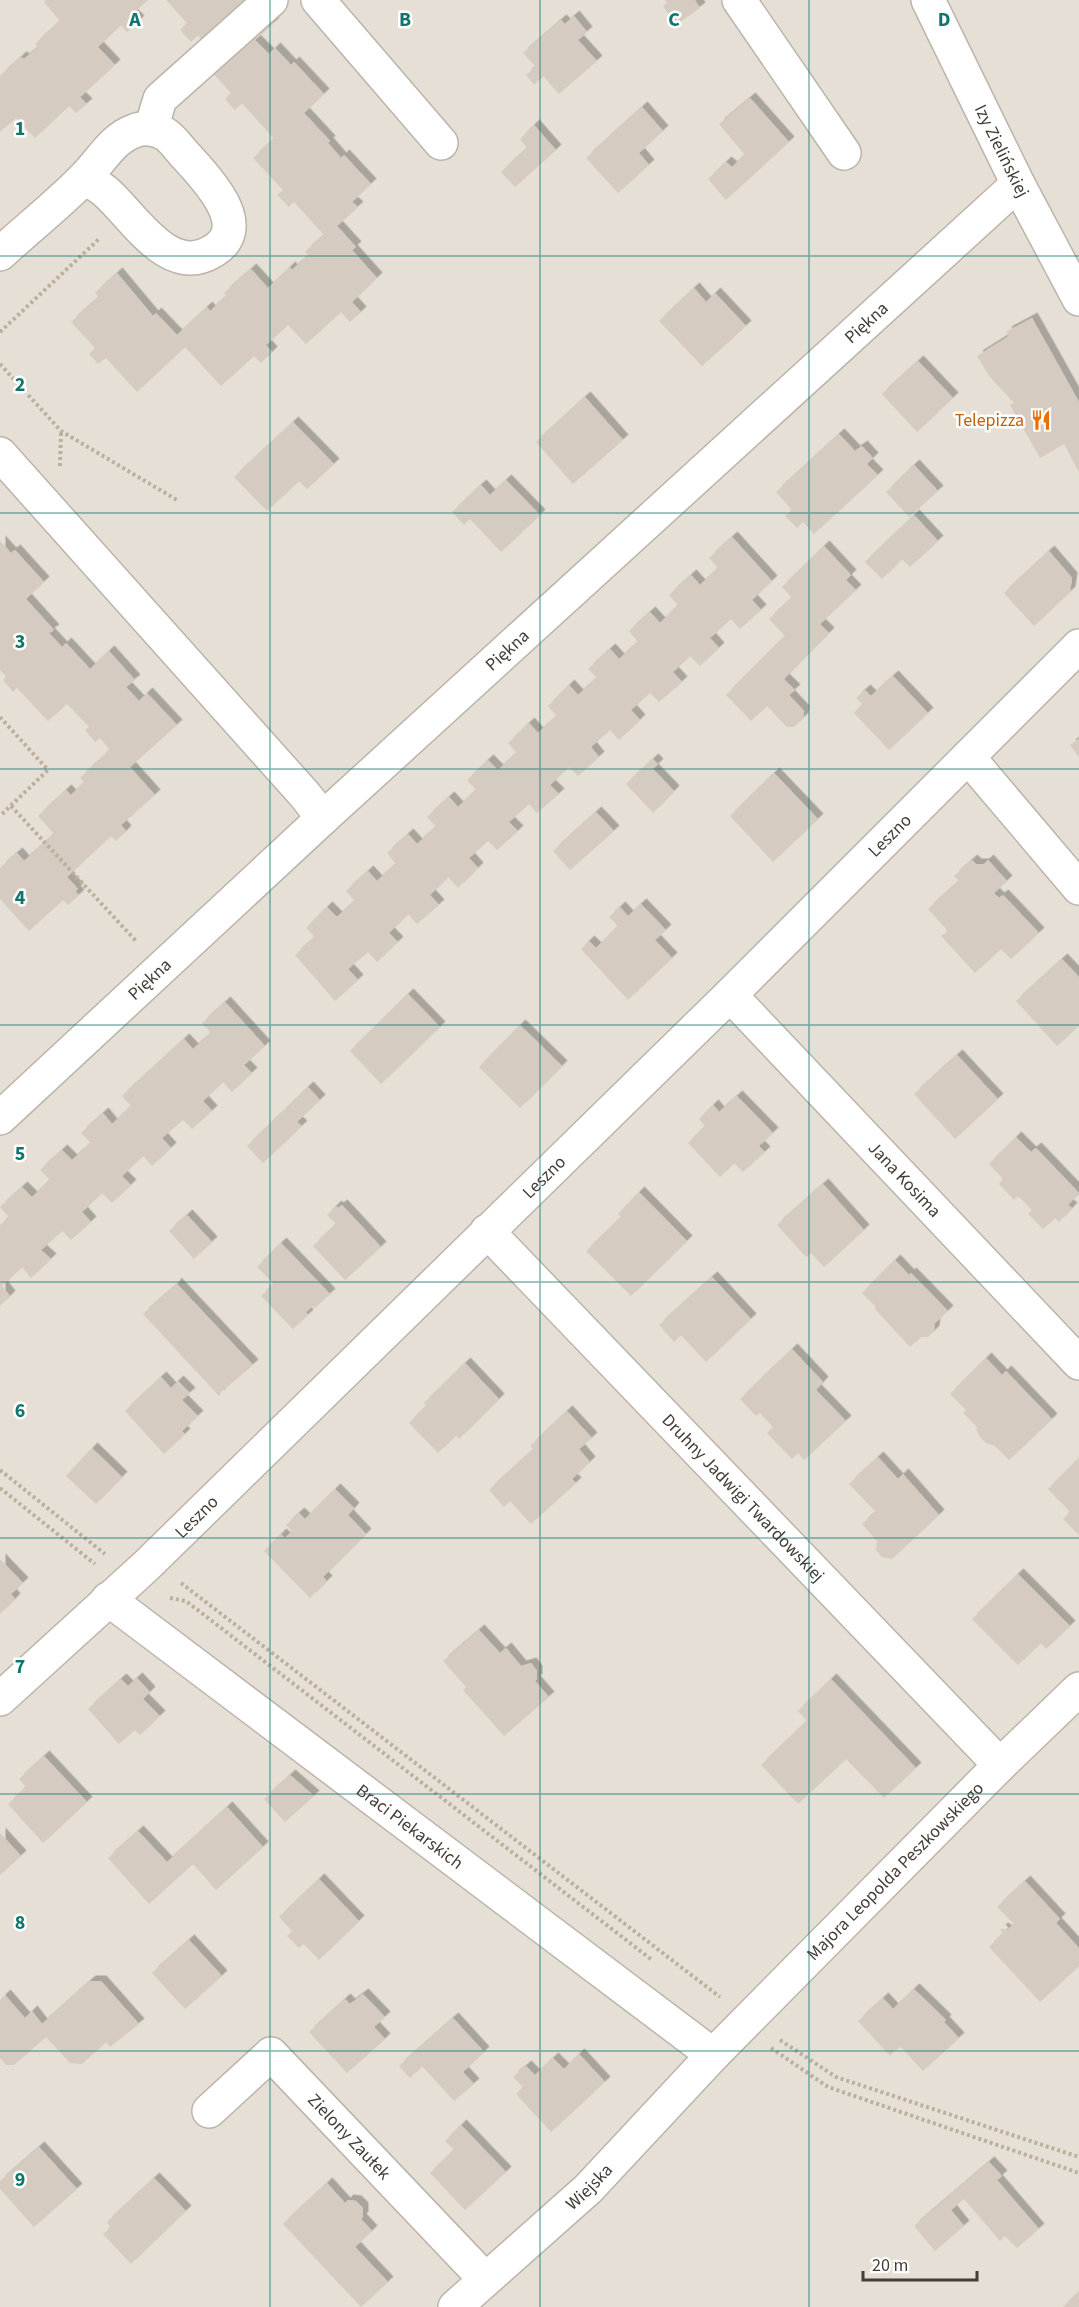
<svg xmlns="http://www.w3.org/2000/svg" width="1079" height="2307" viewBox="0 0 1079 2307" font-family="'Source Sans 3',sans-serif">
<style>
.residential{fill:#e5dfd5}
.building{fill:#d5cbc0;filter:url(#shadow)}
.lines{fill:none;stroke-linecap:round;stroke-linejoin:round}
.minor-casing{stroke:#bcb4aa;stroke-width:36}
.path{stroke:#bdaf9d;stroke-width:4;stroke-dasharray:3 3;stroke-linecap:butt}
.minor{stroke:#fff;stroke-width:33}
.grid{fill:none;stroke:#0f766e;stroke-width:1.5;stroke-opacity:0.55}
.labels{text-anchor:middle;stroke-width:5;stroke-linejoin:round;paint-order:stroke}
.street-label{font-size:18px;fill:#443d36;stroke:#fff}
.food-label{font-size:18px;fill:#c56008;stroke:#fff;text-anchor:end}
.grid-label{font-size:20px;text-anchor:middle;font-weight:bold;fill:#0f766e;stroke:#fff;stroke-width:5;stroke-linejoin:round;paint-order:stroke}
</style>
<defs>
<filter id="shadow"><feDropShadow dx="5.5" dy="-5.5" stdDeviation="0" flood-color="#0004"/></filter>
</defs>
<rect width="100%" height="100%" fill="#f2ede7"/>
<rect class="residential" x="0" y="0" width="1079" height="2307"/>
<g class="building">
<path d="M46,0H148L132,14L139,21L127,32L121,25L98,47L115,65L80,97L87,104L76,113L69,106L35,138L16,118L0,132V76L21,57L24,59L38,47L35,44L60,21L44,2Z"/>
<path d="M166,0H254L274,23L255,40L269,54L275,48L291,65L294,62L324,94L304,113L330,141L328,143L341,158L344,155L371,184L352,202L358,207L337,226L356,247L352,250L377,278L352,302L361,312L350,322L341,312L306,344L288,325L266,345L272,352L261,363L254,356L221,386L185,347L137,392L106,358L98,364L89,354L95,348L71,322L99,297L95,293L117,273L153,316L156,313L177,335L207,307L210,311L227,296L224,293L251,269L268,288L290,267L292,270L309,255L305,252L324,235L294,202L289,207L277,195L283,190L253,158L274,139L242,103L235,110L225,99L231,93L210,70L220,61L198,35L191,42L180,30L187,23Z"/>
<path d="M665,0H695L700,8L676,25L663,6L667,3Z"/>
<path d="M574,16L587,32L578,40L597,61L559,94L543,76L534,85L526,75L536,67L523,53L561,20L565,24Z"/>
<path d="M750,98L789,142L726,200L708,179L726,162L732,167L745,155L719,124Z"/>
<path d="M642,107L663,131L639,153L649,165L618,193L586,158Z"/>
<path d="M534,125L556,150L515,187L501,172L527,148L520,139Z"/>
<path d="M694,288L706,302L715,293L746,326L702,366L659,321Z"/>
<path d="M1032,318L1079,402V472L1064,444L1040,458L1010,405L1014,403L989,376L977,356L1009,336L1006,332Z"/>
<path d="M918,361L953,398L917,432L882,394Z"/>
<path d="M585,397L623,440L573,484L536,442Z"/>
<path d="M293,422L334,464L307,489L299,481L267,511L234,477Z"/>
<path d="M839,434L855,451L862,446L873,458L867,464L878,475L814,534L803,522L797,528L785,516L792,510L776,492Z"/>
<path d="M914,465L938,491L909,517L886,492Z"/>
<path d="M506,480L540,515L501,552L470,519L464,525L452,512L481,485L490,495Z"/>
<path d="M914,515L938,541L910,567L902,559L882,579L865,562Z"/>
<path d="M732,537L772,581L752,600L761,610L740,629L731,619L710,638L719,648L700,666L690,656L673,672L682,682L659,702L650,693L631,710L640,720L619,740L610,730L591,747L599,757L578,776L569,767L550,785L559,794L537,813L529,804L509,822L518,831L497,850L488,841L469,858L478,868L458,888L448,877L430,895L439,905L417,924L408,914L389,933L398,942L377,962L368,952L348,969L358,980L335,1001L295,955L315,937L306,928L327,907L337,917L355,901L346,891L368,871L377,881L396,864L387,853L408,834L417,844L436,827L427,817L449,797L458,807L476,790L467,780L488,760L498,770L517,753L508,743L529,723L538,733L557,716L548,706L569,685L578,695L597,678L588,669L610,649L619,659L638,642L629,631L650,612L660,623L678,605L669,595L691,575L700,585L718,568L709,558Z"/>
<path d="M0,541L11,553L15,550L44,582L26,599L54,630L49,633L62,647L66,643L90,669L109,651L135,680L126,687L139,701L147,693L177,725L130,767L155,795L121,825L126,831L116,841L111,836L67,877L78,889L75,891L79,895L68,905L63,900L29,931L0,899V868L17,853L24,861L54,834L38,816L66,790L71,795L84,782L80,778L110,750L100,738L95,742L85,730L89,727L67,704L48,721L17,688L13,692L3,680L6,677L0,670Z"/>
<path d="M824,546L851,575L846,580L856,590L820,624L829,633L784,679L795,690L789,695L804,711L803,718L794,727H787L767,706L751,721L726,695L785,636L769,619L792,598L782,587Z"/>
<path d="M1049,551L1072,578L1070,592L1034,626L1004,593Z"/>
<path d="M893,676L928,713L889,750L854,713L862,704L856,698L865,690L871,696Z"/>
<path d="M1079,739V757L1070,745Z"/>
<path d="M653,759L658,764L653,769L674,791L653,813L626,784Z"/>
<path d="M774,773L818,819L773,862L730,816Z"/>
<path d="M596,812L614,831L570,870L553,851Z"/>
<path d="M972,860L976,864H984L988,860L1007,881L994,893L999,898L1003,895L1039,933L1011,959L1001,949L975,973L941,936L948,931L928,909L959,881L954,876Z"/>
<path d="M641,904L666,930L655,940L672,958L628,1000L581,949L589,941L596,948L618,926L609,917L620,907L628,916Z"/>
<path d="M1062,959L1079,977V1026L1057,1046L1016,1001Z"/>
<path d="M408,994L440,1027L381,1084L350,1051Z"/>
<path d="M225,1002L265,1046L244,1065L252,1073L232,1092L223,1082L203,1101L212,1111L192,1129L183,1120L162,1138L171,1148L152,1166L143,1156L122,1176L131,1185L112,1203L102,1193L82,1212L91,1222L71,1240L62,1231L41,1250L51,1259L31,1278L22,1267L2,1286L10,1296L0,1306V1225L9,1217L0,1207L22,1187L32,1197L50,1180L40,1170L62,1150L72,1160L91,1143L81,1133L103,1113L112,1124L131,1106L122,1096L184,1039L193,1049L211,1033L202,1023Z"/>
<path d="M520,1025L562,1066L520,1108L479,1067Z"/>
<path d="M957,1055L998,1099L955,1139L914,1094Z"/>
<path d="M308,1087L320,1100L297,1122L302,1126L263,1163L247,1146Z"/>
<path d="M737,1096L773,1133L759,1146L765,1152L743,1172L734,1163L720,1177L688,1143L705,1126L699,1119L713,1105L719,1112Z"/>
<path d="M1016,1137L1031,1152L1036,1148L1079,1193L1068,1205L1072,1208L1059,1222L1055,1218L1043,1229L1028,1214L1032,1210L1018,1196L1014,1200L999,1184L1003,1179L989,1164Z"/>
<path d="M823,1184L864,1230L824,1267L811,1253L806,1257L777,1225Z"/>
<path d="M639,1192L687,1241L631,1296L586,1251L621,1217L618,1214Z"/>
<path d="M342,1205L381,1247L345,1280L313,1246L336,1224L327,1215L336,1206L338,1208Z"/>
<path d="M187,1215L212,1242L194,1259L169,1231Z"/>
<path d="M281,1243L330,1294L315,1308L313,1306L306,1312L308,1315L293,1329L261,1296L274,1284L257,1267Z"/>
<path d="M895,1260L909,1275L911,1273L948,1311L935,1323L934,1331L928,1337H921L910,1347L875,1309L876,1307L862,1293Z"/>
<path d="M712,1277L751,1319L706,1362L681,1335L674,1342L659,1325Z"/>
<path d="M176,1283L253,1365L221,1392L219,1396L143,1314L174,1287Z"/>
<path d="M792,1349L823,1382L816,1390L846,1421L804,1460L798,1453L792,1459L767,1433L773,1427L760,1413L756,1416L740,1399Z"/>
<path d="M986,1358L1002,1375L1006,1371L1052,1419L1009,1460L995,1446L986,1443L980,1437L976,1429L978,1428L963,1413L966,1410L950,1394Z"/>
<path d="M465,1363L499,1399L459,1439L456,1435L438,1453L409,1423L426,1406L424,1403Z"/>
<path d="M161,1377L171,1388L178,1381L190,1393L182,1400L198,1416L182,1431L185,1434L164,1454L125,1411Z"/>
<path d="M567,1411L592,1438L579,1449L590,1462L572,1479L576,1483L531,1524L510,1501L504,1507L489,1490L534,1449L530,1446Z"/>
<path d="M92,1448L122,1477L96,1504L66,1476Z"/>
<path d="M878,1457L898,1479L903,1474L939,1515L892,1559L882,1557L876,1550L877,1541L862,1524L876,1512L849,1484Z"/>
<path d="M1079,1458V1535L1063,1519L1070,1512L1048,1489Z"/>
<path d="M335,1489L354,1508L348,1515L366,1534L323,1577L327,1581L310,1598L264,1551L281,1534L285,1538L292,1531L286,1525L299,1513L305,1519Z"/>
<path d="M0,1559L23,1583L11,1594L15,1599L0,1614Z"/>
<path d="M1018,1574L1070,1626L1046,1649L1041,1643L1018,1665L972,1619Z"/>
<path d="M479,1630L500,1653L506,1648L521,1666L531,1663L537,1671V1679L535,1681L549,1697L504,1736L463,1690L466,1687L443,1661Z"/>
<path d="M137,1678L150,1692L143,1699L160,1716L140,1735L135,1730L119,1744L88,1709L121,1679L128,1686Z"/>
<path d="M831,1679L916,1768L884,1798L846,1759L798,1804L761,1765L807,1721L798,1711Z"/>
<path d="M44,1756L87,1802L43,1843L8,1804L26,1787L19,1779Z"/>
<path d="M290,1775L314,1796L285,1822L264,1799Z"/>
<path d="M227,1807L263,1847L216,1890L193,1864L149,1904L108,1858L138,1831L167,1862Z"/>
<path d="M0,1833L21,1856L0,1875Z"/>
<path d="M319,1879L359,1921L319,1960L304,1944L299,1948L287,1936L292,1931L279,1917Z"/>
<path d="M1025,1881L1060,1919L1056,1923L1079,1948V1966L1040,2002L989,1947L1003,1933L1000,1930L1003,1928L1006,1931L1014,1924L997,1907Z"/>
<path d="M189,1940L222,1976L185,2009L152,1973Z"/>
<path d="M90,1981H101L139,2024L110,2047L106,2042L82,2064L70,2063L46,2037L14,2065H6L0,2058V2000L5,1995L25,2018L32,2011L42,2024Z"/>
<path d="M914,1989L946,2020L944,2022L959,2038L923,2071L900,2046L890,2056L858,2021L883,1998L893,2009Z"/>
<path d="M363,1994L385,2017L374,2027L385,2039L347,2073L309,2032L345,1999L350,2004Z"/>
<path d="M453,2018L484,2052L463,2072L474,2084L454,2101L422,2066L410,2078L399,2066Z"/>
<path d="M579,2054L605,2082L551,2132L516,2094L523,2087L513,2077L526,2066L535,2075L553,2058L564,2069Z"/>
<path d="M461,2125L506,2172L465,2210L430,2173L454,2150L445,2141Z"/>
<path d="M39,2147L77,2189L34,2227L0,2189V2181Z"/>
<path d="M989,2162L1002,2176L997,2180L1039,2229L1017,2248L1005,2236L1000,2241L964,2199L951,2210L964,2226L935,2251L914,2226Z"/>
<path d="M154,2178L186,2211L131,2264L103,2234L111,2227L107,2222Z"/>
<path d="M327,2183L345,2203L348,2200L356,2201L363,2208V2217L361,2219L372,2231L355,2247L388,2282L361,2307L283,2224Z"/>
<path d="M1079,2292V2307H1063Z"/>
</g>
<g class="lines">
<g class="minor-casing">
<g id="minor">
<path d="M318,0L441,143"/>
<path d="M739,0L844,153"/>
<path id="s1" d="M928,0L1018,184L1079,299"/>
<path d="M151,129L160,99L271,0"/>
<path d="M0,254C28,228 59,204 85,177C101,161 112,139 134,131C144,127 156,129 165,134C173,139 180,150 187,157C206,178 254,227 213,251C169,278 136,219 107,193C101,187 92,183 85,177"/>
<path d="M0,454L305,795L323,818"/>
<path d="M968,757L1079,888"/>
<path id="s2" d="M730,995L1079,1363"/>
<path id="s3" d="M0,1118L323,818L1018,184"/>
<path id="s4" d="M487,1231L1000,1765"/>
<path id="s5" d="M108,1599L713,2055"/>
<path id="s6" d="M0,1699L146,1566L730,995L1079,646"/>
<path id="s7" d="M209,2111L271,2054L485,2279"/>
<path id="s8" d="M455,2307L588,2189L713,2055L1000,1765L1079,1689"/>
</g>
</g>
<g class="path">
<path d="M0,332L100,238"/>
<path d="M0,364L61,431L177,500"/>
<path d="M60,466L61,432"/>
<path d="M0,717L48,770L0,816"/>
<path d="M11,806L136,941"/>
<path d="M0,1470L105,1554"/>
<path d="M0,1488L95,1564"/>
<path d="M181,1583L720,1997"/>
<path d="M170,1598L186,1601L652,1960"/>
<path d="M780,2040L836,2077L1079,2157"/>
<path d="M771,2048L828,2087L1079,2173"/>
</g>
<use href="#minor" class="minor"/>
</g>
<path class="grid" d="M270,0V2307M540,0V2307M809,0V2307M0,256H1079M0,513H1079M0,769H1079M0,1025H1079M0,1282H1079M0,1538H1079M0,1794H1079M0,2051H1079"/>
<defs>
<g id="restaurant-bare" transform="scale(1.62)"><path d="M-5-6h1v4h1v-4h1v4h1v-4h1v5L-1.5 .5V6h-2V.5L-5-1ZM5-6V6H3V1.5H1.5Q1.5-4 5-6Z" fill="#e8710a" stroke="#fff" stroke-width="2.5" paint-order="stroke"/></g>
</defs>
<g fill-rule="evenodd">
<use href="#restaurant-bare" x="1041" y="420"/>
</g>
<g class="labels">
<g class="street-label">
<text dy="6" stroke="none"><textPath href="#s1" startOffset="168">Izy Zielińskiej</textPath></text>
<text dy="6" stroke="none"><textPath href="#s3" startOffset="1176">Piękna</textPath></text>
<text dy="6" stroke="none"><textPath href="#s3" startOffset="690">Piękna</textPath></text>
<text dy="6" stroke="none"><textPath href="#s6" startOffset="1240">Leszno</textPath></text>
<text dy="6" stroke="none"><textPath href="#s3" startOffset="204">Piękna</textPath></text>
<text dy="6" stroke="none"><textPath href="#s6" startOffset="754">Leszno</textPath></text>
<text dy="6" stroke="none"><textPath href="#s2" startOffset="254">Jana Kosima</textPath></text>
<text dy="6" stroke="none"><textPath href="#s4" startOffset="370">Druhny Jadwigi Twardowskiej</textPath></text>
<text dy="6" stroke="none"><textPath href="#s6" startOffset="268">Leszno</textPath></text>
<text dy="6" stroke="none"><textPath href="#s5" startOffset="378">Braci Piekarskich</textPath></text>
<text dy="6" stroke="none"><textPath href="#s8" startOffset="620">Majora Leopolda Peszkowskiego</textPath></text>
<text dy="6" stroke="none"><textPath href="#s7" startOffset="198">Zielony Zaułek</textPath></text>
<text dy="6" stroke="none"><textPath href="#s8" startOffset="180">Wiejska</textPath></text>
</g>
<g class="food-label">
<text x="1024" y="426">Telepizza</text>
</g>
</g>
<g class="grid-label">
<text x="135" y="26">A</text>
<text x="405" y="26">B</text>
<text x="674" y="26">C</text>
<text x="944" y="26">D</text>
<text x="20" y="135">1</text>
<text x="20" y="391">2</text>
<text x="20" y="648">3</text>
<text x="20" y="904">4</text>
<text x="20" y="1160">5</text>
<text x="20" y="1417">6</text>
<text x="20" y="1673">7</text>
<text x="20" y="1929">8</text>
<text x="20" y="2186">9</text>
</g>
<path d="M863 2271v9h114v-9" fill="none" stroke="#443d36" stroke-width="3"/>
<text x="872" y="2271" font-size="18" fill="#443d36" stroke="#ffffff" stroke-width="4.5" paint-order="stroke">20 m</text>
</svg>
